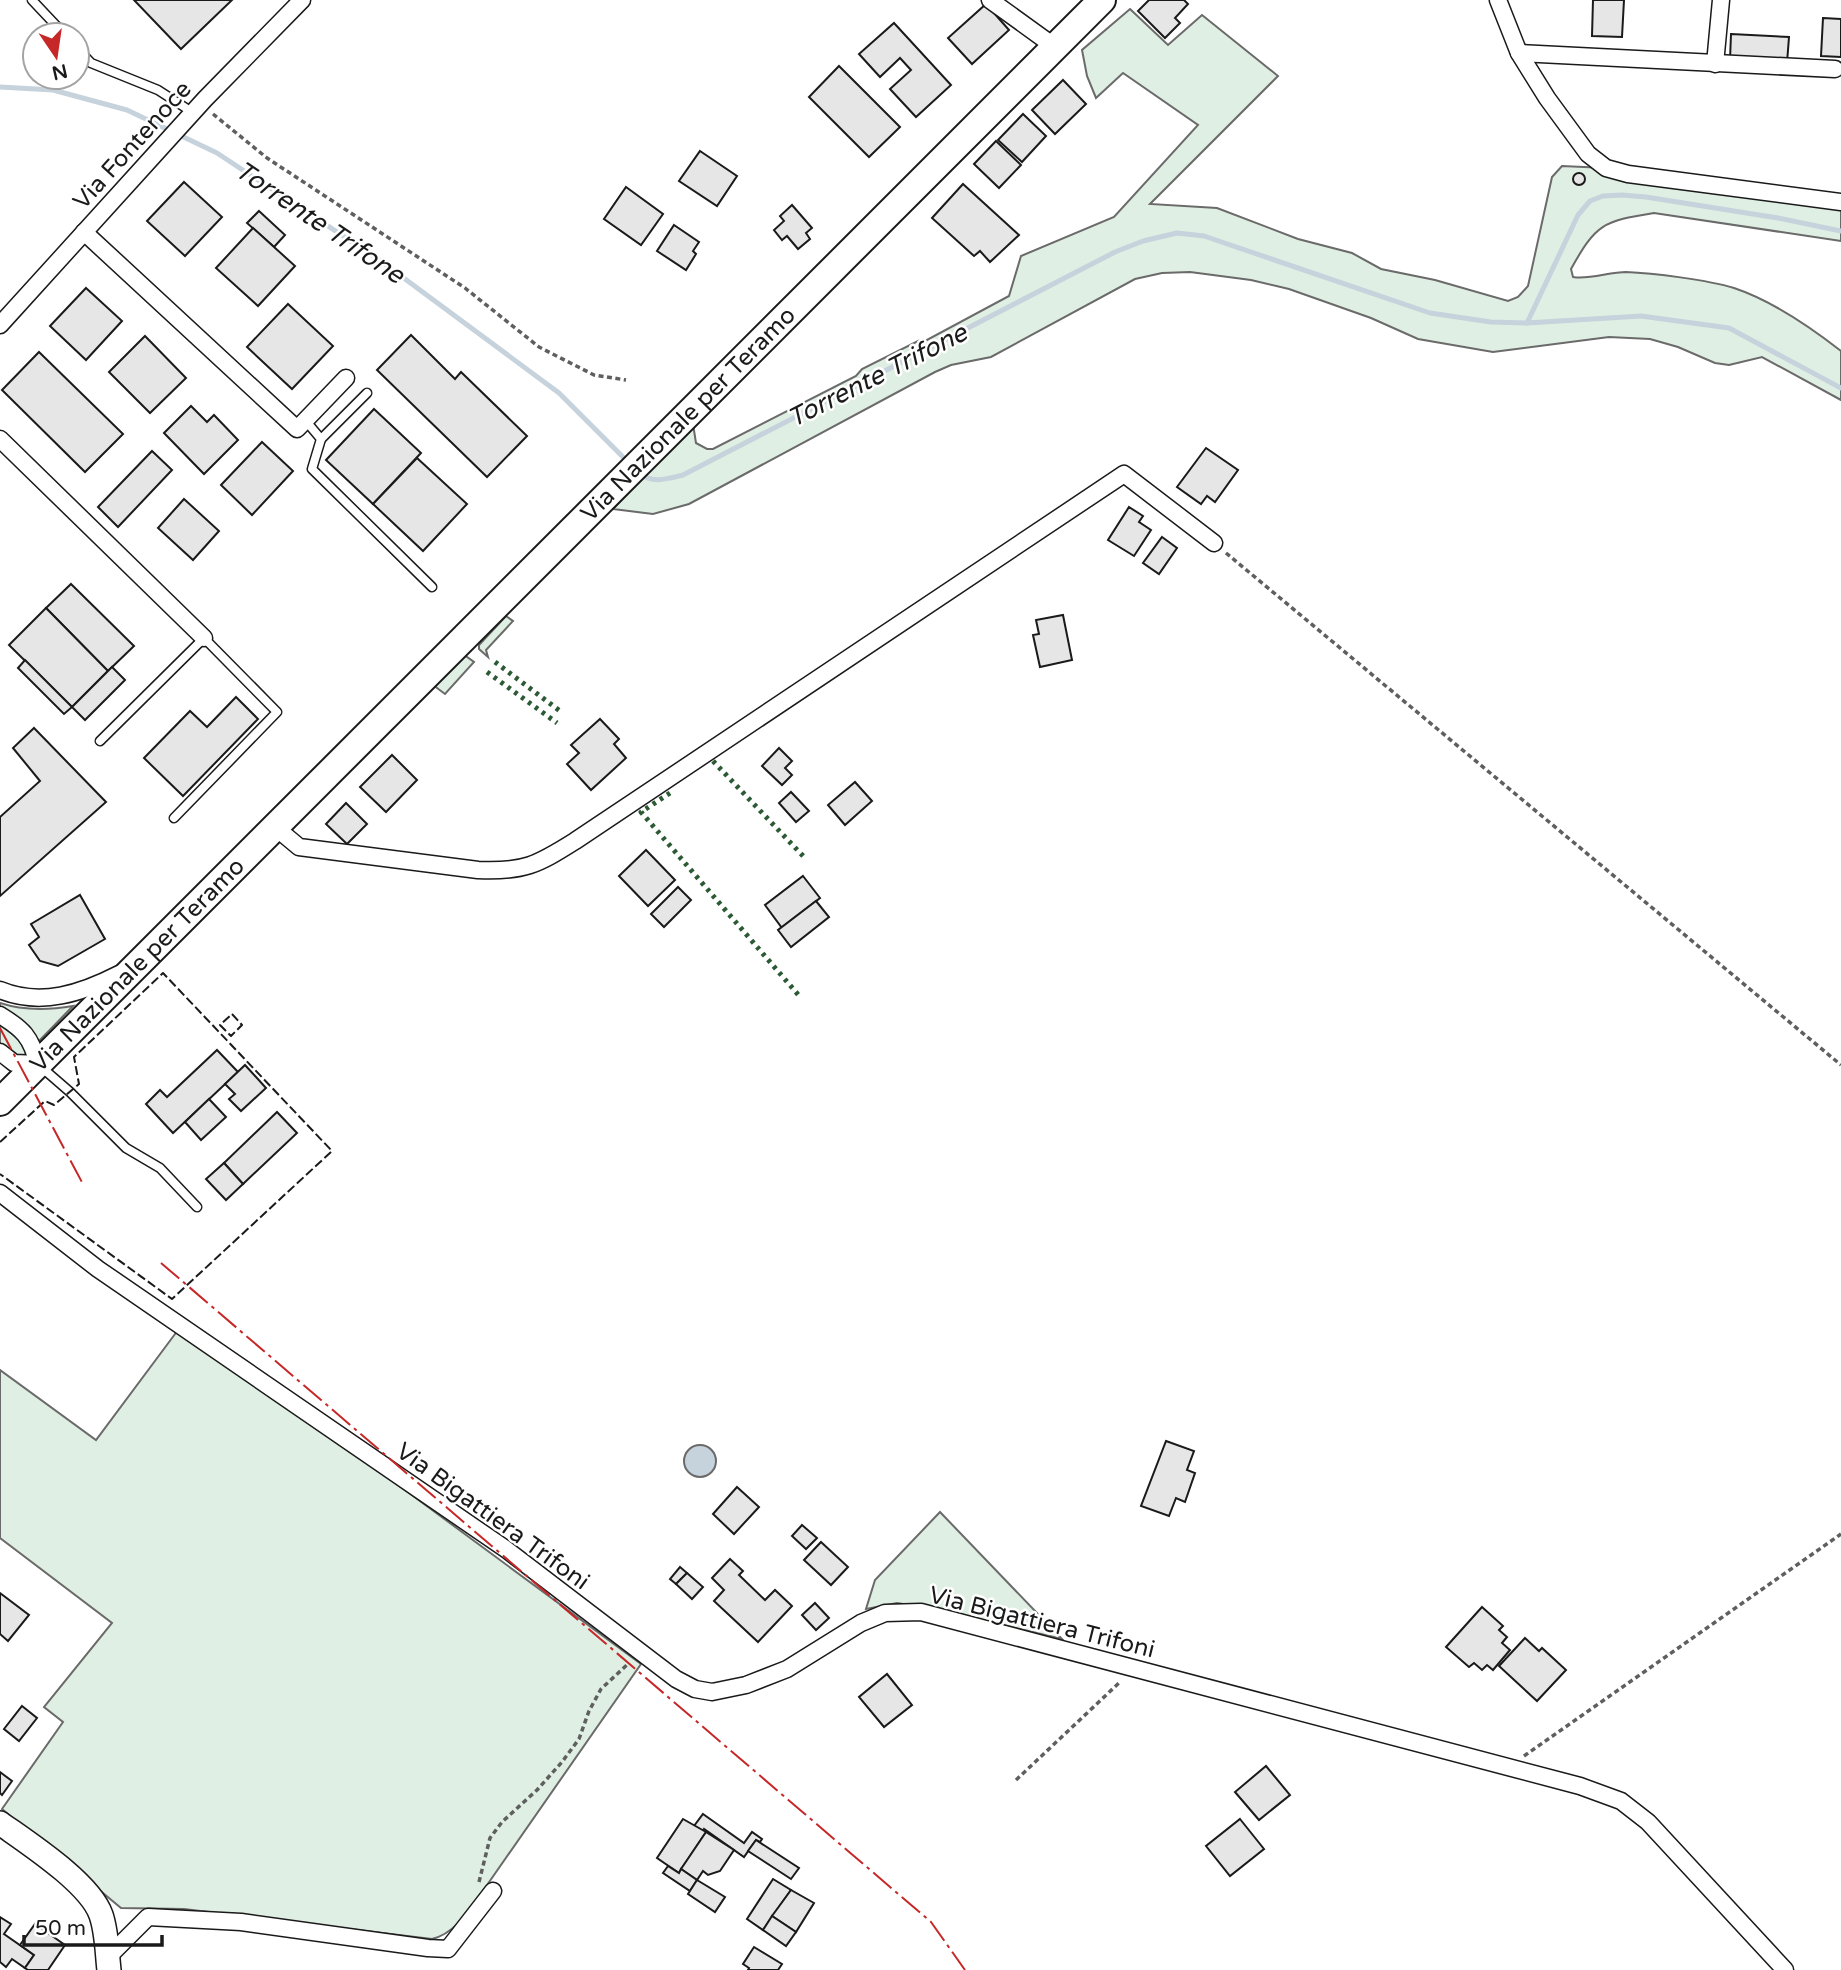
<svg xmlns="http://www.w3.org/2000/svg" width="1841" height="1970" viewBox="0 0 1841 1970" font-family="'Varela Round',sans-serif">
<style>
.green{fill:#e0efe3;stroke:#6a6a6a;stroke-width:2}
.water{fill:#c6d2dc;stroke:#6a6a6a;stroke-width:2}
.lines{fill:none;stroke-linecap:round;stroke-linejoin:round}
.stream{stroke:#c6d2dc;stroke-width:5}
.building{fill:#e6e6e6;stroke:#1a1a1a;stroke-width:2}
.lane-casing{stroke:#1a1a1a;stroke-width:11}
.street-casing{stroke:#1a1a1a;stroke-width:19}
.secondary-casing{stroke:#1a1a1a;stroke-width:26}
.primary-casing{stroke:#1a1a1a;stroke-width:30}
.path{stroke:#5f5f5f;stroke-width:3.5;stroke-dasharray:5 3.5;stroke-linecap:butt}
.lane{stroke:#fff;stroke-width:8}
.street{stroke:#fff;stroke-width:16}
.secondary{stroke:#fff;stroke-width:23}
.primary{stroke:#fff;stroke-width:26}
.hedge{stroke:#2b5a34;stroke-width:5;stroke-dasharray:3.5 5;stroke-linecap:butt}
.fence{stroke:#1a1a1a;stroke-width:2;stroke-dasharray:9 3.5;stroke-linecap:butt}
.power{stroke:#c62828;stroke-width:2;stroke-dasharray:24 5 3.5 5;stroke-linecap:butt}
.labels{text-anchor:middle;stroke-width:5;stroke-linejoin:round;paint-order:stroke}
.street-label{font-size:24px;fill:#1a1a1a;stroke:#fff}
.water-label{font-size:26px;font-style:italic;fill:#1a1a1a;stroke:#fff}
</style>
<rect width="100%" height="100%" fill="#fff"/>
<g class="green">
<path d="M1130,9L1168,45L1202,15L1278,76L1150,204L1217,208L1298,239L1352,253L1381,269L1435,280L1508,301L1518,297L1528,286L1552,177L1562,166L1606,168L1841,202V241L1654,213C1603,221 1596,224 1571,269L1573,277C1589,280 1609,272 1626,272C1653,273 1708,280 1734,288C1773,301 1809,326 1841,351V400L1762,357L1729,365L1715,363L1678,347L1650,339L1609,337L1493,352L1418,339L1371,318L1289,289L1251,280L1190,272L1162,273L1135,279L991,357L951,365L935,372L689,504L653,514L613,509L693,424L696,443L707,449H713L856,376L862,369L920,340H927L1009,296L1021,256L1114,217L1198,125L1123,73L1096,98L1087,76L1082,50Z"/>
<path d="M506,616L513,621L486,650L488,657L479,649V645Z"/>
<path d="M463,654L474,662L445,694L433,685Z"/>
<path d="M0,1003C24,1011 49,1010 73,1006L39,1041L25,1026L0,1008Z"/>
<path d="M0,1025C12,1033 20,1039 27,1052L21,1060L0,1046Z"/>
<path d="M178,1330L340,1442L641,1664L485,1888C470,1908 457,1933 432,1939L184,1909L121,1908L2,1809L63,1722L44,1707L112,1623L0,1538V1370L96,1440Z"/>
<path d="M940,1512L1062,1639L936,1609L897,1603L866,1609L875,1580Z"/>
</g>
<circle class="water" cx="700" cy="1461" r="16"/>
<g class="lines">
<g class="stream">
<path d="M0,87L53,90L127,110L217,153L378,259L559,393L629,463"/>
<path d="M1527,323L1578,215L1590,201L1603,196L1622,195L1646,197L1778,218L1841,231"/>
<path d="M639,473C652,484 667,479 683,475L1115,252L1143,241L1177,233L1204,236L1430,313L1491,322L1527,323L1641,316L1729,328L1841,388"/>
</g>
</g>
<g class="building">
<path d="M134,0H232L181,49Z"/>
<path d="M1149,0H1184L1188,4L1175,18L1180,23L1165,38L1138,11Z"/>
<path d="M1593,0H1624L1622,37L1592,36Z"/>
<path d="M986,4L1009,30L972,64L948,38Z"/>
<path d="M1823,18L1841,19V57L1821,56Z"/>
<path d="M894,23L951,85L916,117L890,89L911,70L900,58L880,77L859,54Z"/>
<path d="M1731,34L1789,37L1787,63L1730,60Z"/>
<path d="M839,66L900,127L869,157L809,97Z"/>
<path d="M1063,80L1086,104L1055,134L1032,110Z"/>
<path d="M1023,114L1046,136L1022,162L998,140Z"/>
<path d="M996,141L1021,165L999,188L974,164Z"/>
<path d="M700,151L737,176L717,206L679,181Z"/>
<circle cx="1579" cy="179" r="6"/>
<path d="M184,182L222,217L185,256L147,221Z"/>
<path d="M963,184L1019,235L990,262L980,251L974,256L932,218Z"/>
<path d="M626,187L663,214L641,245L604,219Z"/>
<path d="M792,205L812,228L806,233L810,239L798,249L787,236L782,240L774,230L784,221L780,216Z"/>
<path d="M259,211L285,235L274,247L247,223Z"/>
<path d="M674,225L699,242L693,251L696,254L686,270L657,251Z"/>
<path d="M253,228L295,266L258,306L216,268Z"/>
<path d="M86,288L122,321L86,360L50,326Z"/>
<path d="M288,304L333,346L292,389L247,347Z"/>
<path d="M411,335L455,379L461,372L527,436L487,477L377,370Z"/>
<path d="M145,336L186,378L150,413L109,372Z"/>
<path d="M39,352L123,434L85,472L2,390Z"/>
<path d="M191,406L207,422L214,415L238,440L204,474L164,433Z"/>
<path d="M374,409L421,453L373,504L326,460Z"/>
<path d="M262,442L293,471L252,515L221,485Z"/>
<path d="M1206,448L1238,470L1215,502L1207,496L1201,504L1177,487Z"/>
<path d="M152,451L172,470L118,527L98,507Z"/>
<path d="M417,458L467,504L423,551L373,504Z"/>
<path d="M184,499L219,531L193,560L158,528Z"/>
<path d="M1129,507L1143,516L1139,522L1151,530L1134,556L1108,540Z"/>
<path d="M1162,537L1177,548L1159,574L1143,563Z"/>
<path d="M71,584L134,646L108,671L46,608Z"/>
<path d="M46,608L108,671L72,707L9,645Z"/>
<path d="M1063,615L1072,660L1040,667L1033,635L1039,634L1036,620Z"/>
<path d="M25,660L72,707L64,714L18,668Z"/>
<path d="M112,667L125,680L85,720L72,707Z"/>
<path d="M236,697L258,719L183,796L144,758L190,711L207,727Z"/>
<path d="M600,719L619,739L614,744L626,758L591,790L567,764L579,753L571,745Z"/>
<path d="M34,728L106,802L0,896V817L40,781L13,748Z"/>
<path d="M779,748L792,761L785,768L792,775L782,785L762,766Z"/>
<path d="M392,755L417,780L386,812L360,787Z"/>
<path d="M855,782L872,801L845,825L828,805Z"/>
<path d="M791,792L809,811L796,822L779,803Z"/>
<path d="M346,803L367,824L347,844L326,824Z"/>
<path d="M646,850L675,880L648,906L619,876Z"/>
<path d="M803,876L820,898L782,928L765,905Z"/>
<path d="M678,887L691,900L664,927L651,914Z"/>
<path d="M80,895L105,939L58,966L40,961L29,945L39,937L31,924Z"/>
<path d="M816,901L829,917L791,947L778,930Z"/>
<path d="M217,1050L238,1072L173,1133L146,1104L160,1090L167,1097Z"/>
<path d="M245,1065L266,1088L241,1111L229,1099L235,1094L225,1084Z"/>
<path d="M209,1099L226,1117L201,1140L185,1122Z"/>
<path d="M277,1112L297,1133L243,1184L224,1163Z"/>
<path d="M224,1163L243,1184L226,1200L206,1179Z"/>
<path d="M1166,1441L1194,1451L1187,1470L1195,1473L1185,1502L1176,1498L1169,1516L1141,1506Z"/>
<path d="M737,1487L759,1507L734,1534L713,1514Z"/>
<path d="M802,1525L817,1538L806,1549L792,1536Z"/>
<path d="M821,1542L848,1567L831,1585L804,1560Z"/>
<path d="M730,1559L743,1571L739,1575L765,1600L775,1590L792,1606L758,1642L714,1601L724,1590L712,1578Z"/>
<path d="M680,1567L687,1573L676,1584L670,1579Z"/>
<path d="M687,1573L703,1587L692,1599L676,1584Z"/>
<path d="M0,1593L29,1615L8,1641L0,1634Z"/>
<path d="M815,1603L829,1618L816,1630L802,1615Z"/>
<path d="M1482,1607L1503,1626L1499,1630L1507,1637L1502,1643L1510,1650L1493,1670L1487,1665L1482,1670L1474,1663L1469,1667L1446,1647Z"/>
<path d="M1525,1638L1539,1651L1542,1648L1566,1670L1537,1701L1499,1666Z"/>
<path d="M887,1674L912,1705L884,1727L859,1697Z"/>
<path d="M22,1706L37,1718L19,1741L4,1729Z"/>
<path d="M1266,1766L1290,1795L1259,1820L1235,1792Z"/>
<path d="M0,1772L12,1781L2,1795L0,1793Z"/>
<path d="M703,1814L744,1843L752,1832L762,1839L760,1842L756,1840L744,1857L704,1829L702,1832L694,1826Z"/>
<path d="M683,1819L706,1832L679,1873L657,1858Z"/>
<path d="M1240,1819L1264,1849L1230,1876L1206,1846Z"/>
<path d="M706,1832L734,1850L720,1871L708,1875L703,1871L697,1880L681,1869Z"/>
<path d="M756,1840L799,1868L791,1879L748,1851Z"/>
<path d="M668,1866L679,1873L681,1869L697,1880L690,1891L663,1873Z"/>
<path d="M773,1879L791,1890L763,1930L747,1919Z"/>
<path d="M697,1880L725,1897L715,1912L688,1894Z"/>
<path d="M791,1890L814,1903L796,1932L772,1916Z"/>
<path d="M772,1916L796,1932L786,1946L763,1930Z"/>
<path d="M0,1917L11,1924L4,1934L34,1955L25,1968L12,1959L6,1967L0,1962Z"/>
<path d="M35,1924L65,1945L48,1970H28L25,1968L34,1955L20,1945Z"/>
<path d="M754,1947L782,1964L778,1970H748L749,1968L743,1964Z"/>
</g>
<g class="lines">
<g class="lane-casing">
<g id="lane">
<path d="M32,0L65,35"/>
<path d="M77,48L91,63L158,90L192,112"/>
<path d="M305,420L321,439L312,469L432,587"/>
<path d="M321,439L367,393"/>
<path d="M100,741L204,638L277,712L174,818"/>
<path d="M40,1066L70,1092L126,1148L160,1168L197,1207"/>
</g>
</g>
<g class="street-casing">
<g id="street">
<path d="M990,0L1055,47"/>
<path d="M1498,0L1519,53L1547,98L1588,154L1606,168L1628,174L1841,202"/>
<path d="M1519,53L1835,69"/>
<path d="M1715,64L1721,0"/>
<path d="M84,232L297,429L346,378"/>
<path d="M0,325L205,99L302,0"/>
<path d="M0,439L204,638"/>
<path d="M275,827L299,847L478,870C524,872 537,865 575,841L1124,474L1214,543"/>
<path d="M0,990C41,1007 82,993 119,974"/>
<path d="M0,1015C23,1029 31,1037 38,1064L14,1063L0,1052"/>
<path d="M0,1193L98,1269L507,1550L676,1679L695,1689L712,1692L746,1685L787,1669L861,1623L885,1613L921,1612L1580,1786L1621,1801L1648,1822L1785,1970"/>
<path d="M108,1957L148,1917L241,1922L428,1948L448,1949L493,1891"/>
</g>
</g>
<g class="secondary-casing">
<path id="secondary" d="M0,1823C28,1843 90,1883 101,1915C107,1932 107,1953 109,1970"/>
</g>
<g class="primary-casing">
<g id="primary">
<path id="s1" d="M0,1102L1102,0"/>
</g>
</g>
<g class="path">
<path d="M213,114L267,158L465,288L539,347L594,375L626,380"/>
<path d="M1226,553L1841,1065"/>
<path d="M1524,1756L1841,1534"/>
<path d="M1016,1780L1120,1682"/>
<path d="M479,1882L490,1838L502,1822L537,1790L562,1762L579,1739L589,1711L601,1689L629,1663"/>
</g>
<use href="#lane" class="lane"/>
<use href="#street" class="street"/>
<use href="#secondary" class="secondary"/>
<use href="#primary" class="primary"/>
<g class="hedge">
<path d="M495,662L560,711"/>
<path d="M487,672L557,723"/>
<path d="M713,761L804,857"/>
<path d="M670,793L641,812L801,998"/>
</g>
<g class="fence">
<path d="M232,1014L242,1025L231,1036L220,1025Z"/>
<path d="M0,1142L45,1101L54,1105L79,1084L74,1057L163,973L332,1151L172,1299L0,1174"/>
</g>
<g class="power">
<path d="M0,1028L84,1186"/>
<path d="M161,1263L931,1922L965,1970"/>
</g>
</g>
<g class="labels">
<g class="street-label">
<text transform="translate(132 145) rotate(-48)" y="8">Via Fontenoce</text>
<text dy="8" stroke="none"><textPath href="#s1" startOffset="973">Via Nazionale per Teramo</textPath></text>
<text dy="8" stroke="none"><textPath href="#s1" startOffset="194">Via Nazionale per Teramo</textPath></text>
<text transform="translate(493 1516) rotate(36)" y="8">Via Bigattiera Trifoni</text>
<text transform="translate(1042 1622) rotate(14)" y="8">Via Bigattiera Trifoni</text>
</g>
<g class="water-label">
<text transform="translate(320 222) rotate(34)" y="9">Torrente Trifone</text>
<text transform="translate(877 375) rotate(-27)" y="9">Torrente Trifone</text>
</g>
</g>
<g transform="translate(56 56) rotate(167)"><circle r="33" fill="#ffffff" stroke="#a3a3a3" stroke-width="2"/>
<path d="M0-5L12 26L0 18L-12 26Z" fill="#c62828"/>
<text y="-10" font-size="19" font-weight="bold" text-anchor="middle" fill="#1a1a1a">N</text>
</g>
<path d="M24 1935v10h138v-10" fill="none" stroke="#1a1a1a" stroke-width="3.5"/>
<text x="35" y="1935" font-size="21" fill="#1a1a1a" stroke="#ffffff" stroke-width="5" paint-order="stroke">50 m</text>
</svg>
